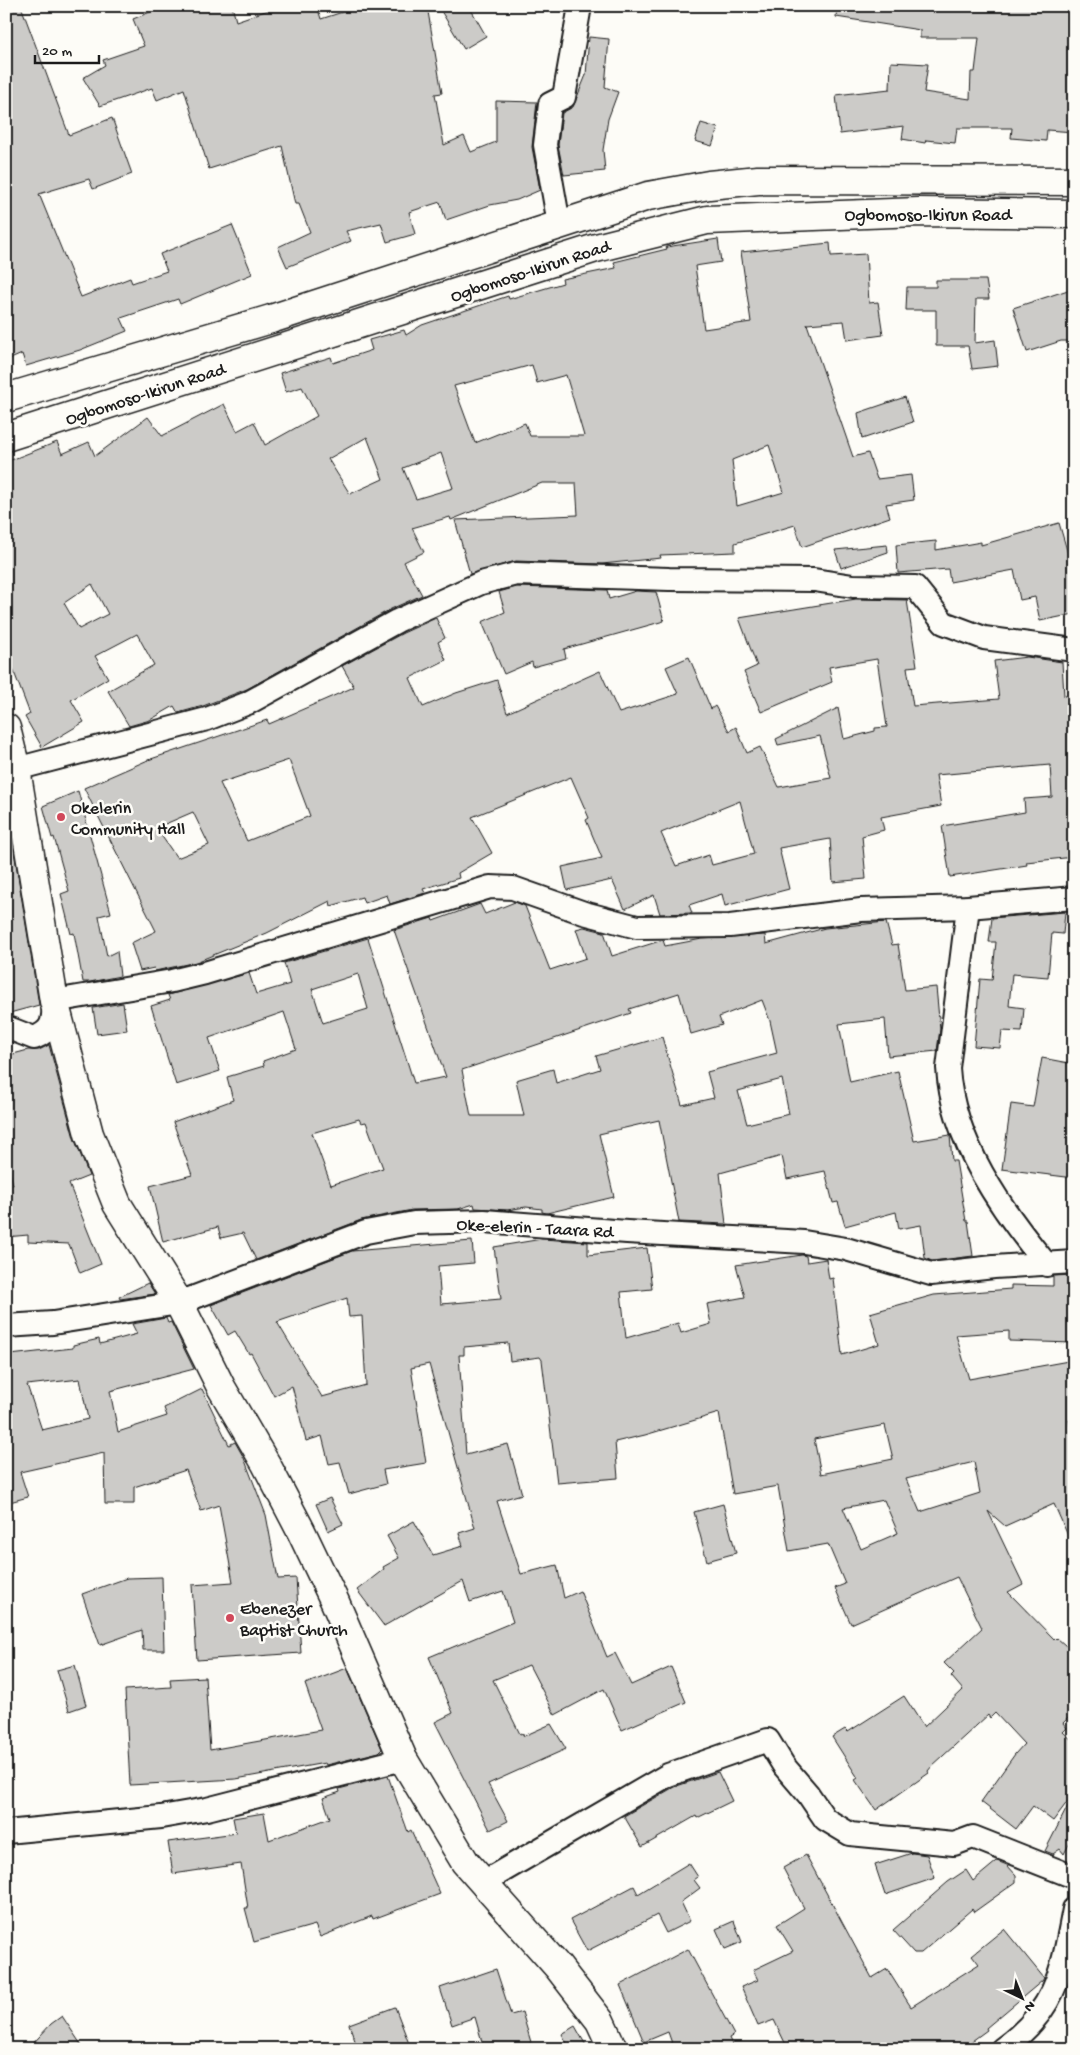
<svg xmlns="http://www.w3.org/2000/svg" width="1080" height="2055" viewBox="0 0 1080 2055" font-family="'Gochi Hand',sans-serif">
<style>
.building{fill:#cccbc8;stroke:#1c1c1c;fill-rule:evenodd}
.lines{fill:none;stroke-linecap:round;stroke-linejoin:round}
.street-casing{stroke:#1c1c1c;stroke-width:26}
.secondary-casing{stroke:#1c1c1c;stroke-width:31}
.street{stroke:#fdfcf7;stroke-width:22}
.secondary{stroke:#fdfcf7;stroke-width:28}
.poi-dot{fill:#d1495b;stroke:#fdfcf7;stroke-width:2}
.labels{text-anchor:middle;stroke-width:5;stroke-linejoin:round;paint-order:stroke}
.street-label{font-size:18px;fill:#1c1c1c;stroke:#fdfcf7}
.poi-label{font-size:18px;fill:#1c1c1c;stroke:#fdfcf7;text-anchor:start}
</style>
<rect width="100%" height="100%" fill="#fdfcf7"/>
<filter id="ink" filterUnits="userSpaceOnUse"><feTurbulence type="fractalNoise" baseFrequency=".02" numOctaves="2"/><feDisplacementMap in="SourceGraphic" scale="10" xChannelSelector="R" yChannelSelector="G"/><feConvolveMatrix kernelMatrix="1 2 1 2 8 2 1 2 1" color-interpolation-filters="sRGB"/></filter>
<g filter="url(#ink)">
<g class="building">
<path d="M6,6H21L69,135L112,118L132,174L93,189L89,179L39,194L81,297L130,278L132,283L167,271L160,254L232,225L252,274L180,304L178,299L121,318L127,331L80,350L26,366L22,354L6,361Z"/>
<path d="M165,6H232L236,21L280,6H317L321,19L361,6H427L442,93L435,94L444,145L464,136L471,152L496,142V101L537,102L532,147L540,190L517,200L490,205L446,220L440,202L409,212L415,234L387,242L381,223L346,231L351,241L287,267L278,247L310,232L299,204H295L282,146L209,169L184,89L157,100L152,88L100,106L83,78L105,65L103,60L144,46L133,19Z"/>
<path d="M438,6H469L486,36L464,49Z"/>
<path d="M837,6H1074V132L1047,130L1046,141L1011,138L1012,128H957L955,143L926,140L925,143L902,139L904,126L840,134L836,95L890,89L891,62L928,64L924,92L970,99L971,72H975L979,38H920V30L836,17Z"/>
<path d="M589,37L609,39L605,87L618,92L608,119L603,150L605,171L564,175L558,145L562,113L573,107L586,75Z"/>
<path d="M701,123L718,128L712,146L695,141Z"/>
<path d="M718,239L721,262L695,266L704,329L751,322L741,252L830,243L831,256L866,254L869,303L878,302L883,335L847,340L844,321L807,324L853,457L868,453L877,479L911,475L914,500L886,504L890,517L802,547L795,525L735,543V552L660,555L661,558L602,564L516,561L470,574L455,520L578,515L576,483H542L451,520L450,517L412,528L424,552L404,562L422,595L391,609L247,689L203,706L178,713L174,706L150,720L129,726L108,691L154,665L137,634L95,656L108,678L71,700L84,722L42,747L25,717L30,714L6,651V462L57,442L62,454L89,442L95,456L148,417L162,436L224,404L237,431L254,422L265,445L317,416L302,387L286,392L280,373L331,357L333,363L372,350L369,340L404,330L406,335L422,325L508,296L509,299L563,283L562,279L616,268L614,262L667,249L666,247ZM532,365L537,383L566,375L584,436H530L525,423L475,443L454,386ZM367,437L383,479L350,494L328,459ZM769,445L784,492L737,506L732,460ZM441,453L453,488L416,499L403,468ZM92,584L108,614L79,629L64,603Z"/>
<path d="M936,280H986L989,299H976L975,343L995,340L998,366L972,369L968,346H936V310H906L907,287H936Z"/>
<path d="M1074,288V341H1061L1027,352L1013,308Z"/>
<path d="M905,397L913,422L862,439L858,413Z"/>
<path d="M1059,523L1071,564L1074,563V614L1040,621L1035,597L1020,600L1014,570L950,582L948,569L898,573L896,545L936,541V550L981,542V545Z"/>
<path d="M887,545L888,552L841,568L835,550Z"/>
<path d="M517,587L607,590L609,599L636,591L656,592L664,621L564,649L566,658L533,667L532,662L504,674L482,622L505,612L499,592Z"/>
<path d="M856,599L907,600L917,666L907,667L913,706L999,699L994,661L1027,657L1062,662L1064,696L1074,695V857L1026,862L1027,865L950,877L942,826L1025,812L1024,799L1052,797L1050,765L936,775L941,806L881,817L884,830L862,836L866,879L833,882L830,839L779,848L789,889L725,906L722,894L689,905L692,913L660,914L654,895L625,909L612,880L567,890L562,867L602,858L586,820L589,818L571,777L472,817L492,853L458,873L459,878L423,889L425,893L390,904L387,895L364,903L362,897L331,906L330,901L267,933L196,962L155,971L154,968L140,971L131,943L156,931L84,788L148,760L267,720L269,724L354,687L342,666L403,633L436,618L445,638L438,642L446,660L410,678L423,707L456,693L497,680L507,713L600,671L619,713L678,694L666,667L689,657L711,709L715,706L729,731L736,727L747,753L760,747L779,787L831,778L820,736L778,745L776,739L838,708L844,739L875,731V728L887,727L877,659L829,667L832,682L761,712L744,672L757,666L739,618ZM289,760L310,816L247,841L220,783ZM740,801L754,854L712,865L709,855L676,866L661,833ZM193,812L209,845L177,858L156,828Z"/>
<path d="M78,791L111,913L99,916L107,956L117,951L120,976L90,982H83L74,933L71,934L61,894L69,891L54,837L52,838L43,806Z"/>
<path d="M6,833H11L39,1005L6,1014Z"/>
<path d="M515,902L525,906L550,970L586,958L576,929L584,927L604,932L612,956L663,940L665,946L702,939L765,935L766,944L825,928L886,922L892,945L898,944L905,990L936,987L940,1029L937,1051L888,1056L885,1019L839,1024L850,1082L898,1071L914,1141L950,1135L952,1161H956L966,1221H968L973,1256L932,1261L925,1258L921,1225L899,1229L896,1212L845,1226L838,1202L833,1203L825,1171L787,1179L782,1156L720,1173L726,1224L679,1222L659,1120L599,1134L614,1197L547,1213L542,1212V1209L526,1207L507,1210L475,1208L474,1204L458,1209L412,1210L361,1220L256,1260L243,1233L221,1238L218,1227L163,1242L150,1186L192,1175L173,1122L233,1100L227,1077L264,1066L263,1061L296,1049L284,1012L209,1038L220,1071L176,1085L151,1006L170,1000L168,995L249,973L256,994L290,984L284,963L368,938L414,1083L446,1077L394,930L432,918L433,921L480,904L485,914ZM358,974L368,1009L323,1023L312,989ZM679,993L691,1034L722,1025L719,1017L762,1000L770,1021L777,1053L707,1072L714,1098L682,1105L662,1037L596,1056L600,1069L556,1083L553,1069L516,1080L524,1116H471L462,1070L631,1013L629,1009ZM782,1079L789,1114L747,1124L738,1091ZM359,1119L361,1123L366,1122L383,1168L331,1185L312,1133Z"/>
<path d="M1065,912L1063,934L1052,933L1048,977L1012,974L1009,1006L1024,1008L1022,1032L1002,1031L1000,1048L974,1046L980,979L992,980L996,942H989L992,918Z"/>
<path d="M123,1003L127,1030L97,1034L93,1008Z"/>
<path d="M49,1045L74,1138L89,1176L69,1184L101,1264L80,1273L69,1244L28,1242V1235L6,1237V1186L13,1185L6,1154V1056L28,1050H39Z"/>
<path d="M1042,1058L1074,1064V1178L1002,1169L1011,1104L1033,1107Z"/>
<path d="M542,1239L588,1242V1255L647,1248L652,1289L621,1292L626,1338L678,1323L681,1333L711,1324L707,1304L745,1297L736,1265L802,1255L806,1256L807,1262L826,1259L829,1279L833,1278L842,1355L879,1344L870,1313L934,1295L1011,1289V1285L1053,1286V1276L1074,1275V1343L1009,1341V1331L956,1335L969,1379L1074,1360V1419L1069,1420L1074,1445V1549L1054,1504L1005,1526L988,1511L1023,1584L1008,1592L1055,1640L1057,1638L1074,1653V1681L1067,1689L1074,1696V1712L1063,1723L1067,1728L1063,1732L1074,1742V1793L1053,1821L1033,1806L1016,1829L981,1802L1015,1754L1024,1744L995,1713L990,1718L988,1715L932,1766L928,1771L929,1773L876,1810L855,1780L858,1778L832,1737L845,1729L848,1732L904,1696L924,1727L963,1690L951,1676L954,1673L944,1663L982,1628L957,1577L851,1624L835,1588L845,1584L828,1544L789,1551L778,1486L733,1494L719,1413L645,1435L615,1442L618,1478L557,1483L542,1360L540,1357L510,1361L508,1343L464,1347V1355H459L466,1455L508,1444L522,1494L497,1501L521,1574L557,1565L564,1598L580,1591L607,1657L615,1653L631,1685L671,1667L686,1702L622,1730L604,1689L555,1715L529,1665L493,1680L520,1734L522,1733L524,1736L551,1724L566,1749L488,1784L508,1821L490,1830L435,1722L453,1713L429,1657L513,1622L503,1591L470,1602L463,1581L384,1626L357,1590L384,1569L383,1567L399,1558L387,1536L414,1521L433,1555L463,1546L459,1533L475,1528L429,1364L411,1368L426,1463L383,1470L386,1484L349,1494L340,1462L329,1464L322,1436L306,1441L292,1386L274,1396L251,1353L249,1354L235,1331L228,1335L211,1305L352,1251L472,1241L474,1263L438,1266L441,1304L501,1299L494,1247ZM347,1298L349,1317L362,1316L366,1385L322,1397L277,1322ZM885,1425L893,1459L821,1474L814,1439ZM974,1462L980,1493L920,1512L906,1479ZM884,1500L898,1533L861,1549L843,1508Z"/>
<path d="M148,1283L155,1294L120,1299L119,1297Z"/>
<path d="M166,1318L168,1323L171,1322L194,1369L110,1391L118,1432L167,1416L164,1408L202,1389L229,1445L235,1442L244,1458L266,1515L278,1579L296,1578L301,1653L197,1660L192,1585L233,1582L219,1505L201,1511L186,1470L134,1487V1504H105L104,1453L20,1472L28,1497L6,1503V1361H11L10,1355L73,1348V1345L99,1339L100,1344L137,1334L132,1324ZM80,1379L88,1419L42,1430L27,1385Z"/>
<path d="M330,1498L343,1524L328,1531L316,1504Z"/>
<path d="M723,1504L736,1553L707,1561L694,1512Z"/>
<path d="M162,1577L164,1650H143L142,1630L100,1645L82,1594L127,1578Z"/>
<path d="M75,1665L86,1705L69,1711L57,1670Z"/>
<path d="M347,1668L382,1749L379,1752L326,1765L325,1763L236,1779L130,1785L125,1690L171,1687L170,1679L205,1677L210,1750L321,1730L305,1684Z"/>
<path d="M718,1772L732,1801L697,1818L696,1816L642,1847L624,1816L674,1787Z"/>
<path d="M388,1776L408,1832L411,1830L440,1894L373,1919L372,1916L320,1937L315,1925L254,1942L245,1908H248L241,1864L173,1874L168,1842L236,1833L233,1818L264,1813L269,1840L330,1818L323,1798L340,1792L339,1789Z"/>
<path d="M1074,1794V1835L1064,1854L1060,1849L1053,1854L1045,1851Z"/>
<path d="M912,1853L927,1855L935,1878L885,1895L875,1865Z"/>
<path d="M806,1855L872,1978L887,1969L911,2007L979,1964L972,1955L1004,1929L1044,1978L1042,1981L986,2028L987,2030L961,2049H788L774,2020L758,2026L741,1987L758,1980L753,1970L793,1951L777,1925L804,1908L783,1868Z"/>
<path d="M997,1861L1007,1865L1016,1875V1882L974,1912L972,1909L921,1953H914L893,1930L948,1882L966,1870L973,1881Z"/>
<path d="M689,1863L698,1877L694,1880L700,1888L681,1902L690,1921L666,1933L657,1915L587,1951L570,1920L634,1886L638,1894Z"/>
<path d="M734,1921L742,1942L725,1949L716,1929Z"/>
<path d="M688,1949L734,2035L729,2038L734,2049H674L668,2032L644,2042L620,1985Z"/>
<path d="M496,1969L511,2015L522,2012L533,2049H484L475,2017L452,2025L440,1988Z"/>
<path d="M395,2007L411,2049H358L349,2024Z"/>
<path d="M62,2016L84,2049H28L51,2024Z"/>
<path d="M575,2026L588,2049H570L562,2034Z"/>
</g>
<g class="lines">
<g class="street-casing">
<g id="street">
<path d="M559,224L545,145L550,104L564,97L580,6"/>
<path d="M16,769L207,719L248,703L397,621L481,583L516,574L669,579L814,580L853,586L915,587L944,623L984,638L1074,650"/>
<path d="M968,907L948,1068C952,1140 1002,1211 1047,1265"/>
<path d="M6,1027L34,1038C54,1030 53,1021 54,1001L172,981L205,973L490,887L513,888L584,913L637,927L730,926L861,910L968,907L1074,898"/>
<path d="M6,1326L53,1323L179,1303L366,1232L414,1223L484,1221L627,1232L804,1242L846,1249L931,1274L994,1267L1074,1262"/>
<path d="M6,1832L161,1817L207,1809L403,1759"/>
<path d="M482,1883L668,1775L768,1740L784,1766L808,1794L825,1819L850,1834L954,1844L973,1837L1074,1877"/>
<path d="M1002,2049C1057,2010 1062,1971 1074,1909"/>
</g>
</g>
<g class="secondary-casing">
<g id="secondary">
<path d="M6,398L271,319L648,196L709,185L758,180L1074,181"/>
<path d="M6,437L596,248L707,220L918,212L1074,214"/>
<path d="M6,728L16,769L54,1001L89,1134L117,1204L179,1303L221,1387L266,1464L301,1531L335,1602L403,1759L465,1862L558,1967L600,2021L613,2049"/>
</g>
</g>
<use href="#street" class="street"/>
<use href="#secondary" class="secondary"/>
</g>
</g>
<g class="poi-dot">
<circle cx="61" cy="817" r="5"/>
<circle cx="230" cy="1618" r="5"/>
</g>
<g class="labels">
<g class="street-label">
<text x="928" y="220">Ogbomoso-Ikirun Road</text>
<text transform="translate(530 270) rotate(-18)" y="6">Ogbomoso-Ikirun Road</text>
<text transform="translate(145 393) rotate(-18)" y="6">Ogbomoso-Ikirun Road</text>
<text transform="translate(535 1227) rotate(3)" y="6">Oke-elerin - Taara Rd</text>
</g>
<g class="poi-label">
<text x="71" y="813">Okelerin<tspan x="71" dy="21">Community Hall</tspan></text>
<text x="240" y="1614">Ebenezer<tspan x="240" dy="21">Baptist Church</tspan></text>
</g>
</g>
<rect width="1080" height="2055" fill="none" stroke="#fdfcf7" stroke-width="25"/>
<rect x="12" y="12" width="1055" height="2030" fill="none" stroke="#1c1c1c" stroke-width="2" filter="url(#ink)"/>
<g transform="translate(1022 1998) rotate(137)" stroke="#fdfcf7" stroke-width="4" paint-order="stroke">
<path d="M0-4L9 19L0 12L-9 19Z" fill="#1c1c1c"/>
<text y="-8" font-size="14" font-weight="bold" text-anchor="middle" fill="#1c1c1c">N</text>
</g>
<path d="M35 55v8h64v-8" fill="none" stroke="#1c1c1c" stroke-width="2.5"/>
<text x="42" y="55" font-size="15" fill="#1c1c1c" stroke="#fdfcf7" stroke-width="4" paint-order="stroke">20 m</text>
</svg>
